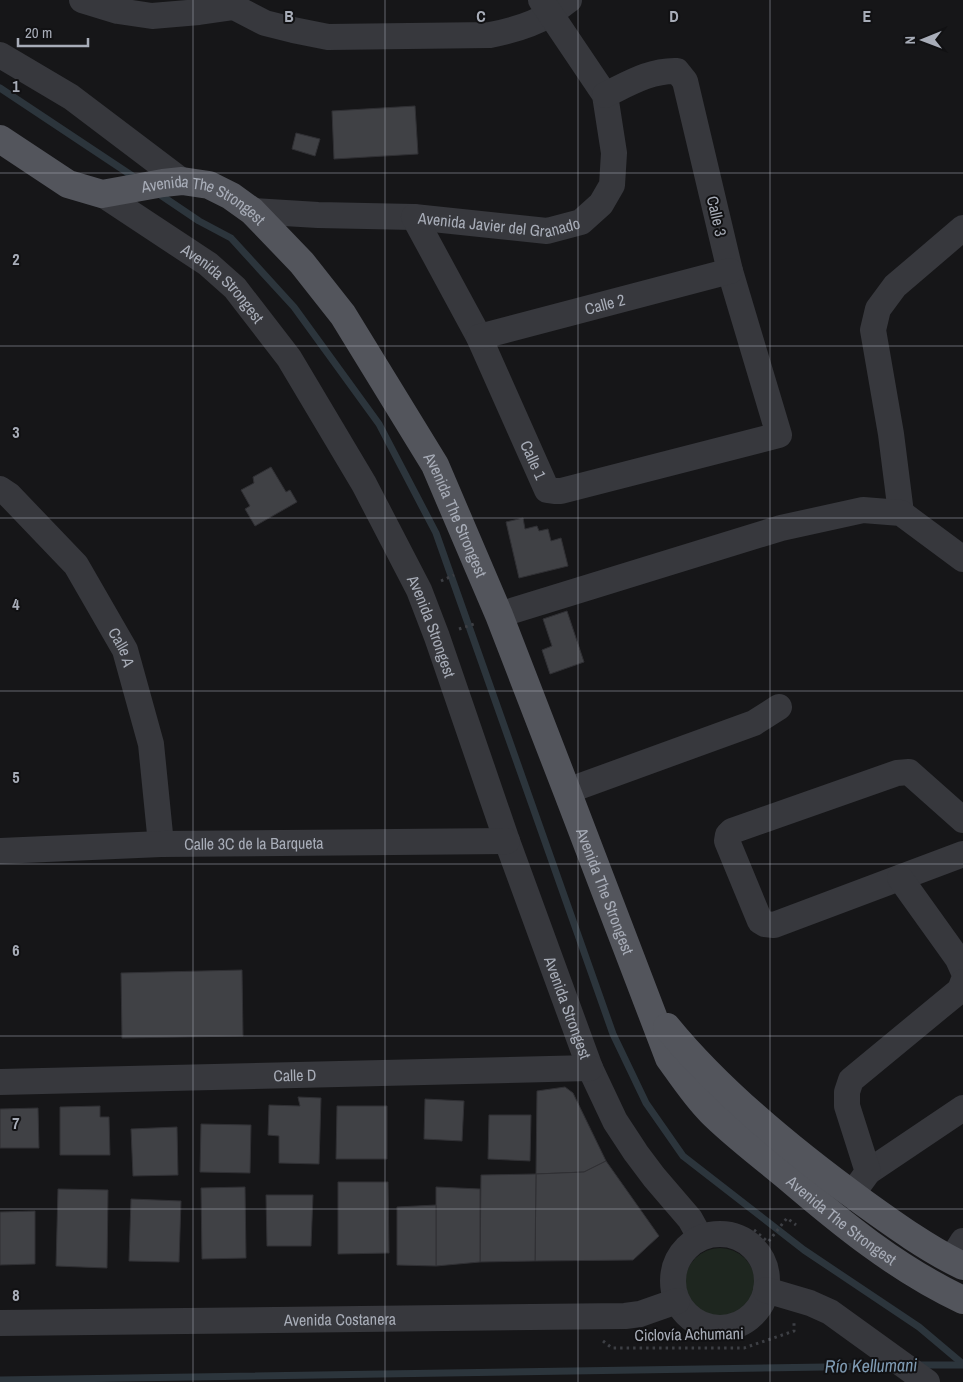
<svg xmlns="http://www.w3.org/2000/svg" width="963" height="1382" viewBox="0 0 963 1382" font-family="'Archivo Narrow',sans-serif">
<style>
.green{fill:#1e261f}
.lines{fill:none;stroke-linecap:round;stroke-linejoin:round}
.stream{stroke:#2c353c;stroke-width:7}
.building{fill:#404145;stroke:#303034}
.path{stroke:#3d3f44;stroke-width:3;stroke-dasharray:2.5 4;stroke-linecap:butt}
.minor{stroke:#37383d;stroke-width:26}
.major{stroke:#53555c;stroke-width:28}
.grid{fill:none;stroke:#a8adb8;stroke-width:1;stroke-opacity:0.55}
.labels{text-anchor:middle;stroke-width:4;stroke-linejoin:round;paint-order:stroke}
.street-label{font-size:16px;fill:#a8adb8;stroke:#111113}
.water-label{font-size:18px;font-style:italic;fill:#7f9bb3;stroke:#111113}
.grid-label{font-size:16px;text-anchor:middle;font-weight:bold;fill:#a8adb8;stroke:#111113;stroke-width:4;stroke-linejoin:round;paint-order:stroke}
</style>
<rect width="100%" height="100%" fill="#161618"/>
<circle class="green" cx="720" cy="1283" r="35"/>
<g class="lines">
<g class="stream">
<path d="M0,88L137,179"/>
<path d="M156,192L199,221L231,238L294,307L379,424L436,533L613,1034L646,1103L683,1156L804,1250L919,1327L963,1364"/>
<path d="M918,1365H963"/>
<path d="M0,1380L889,1366"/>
</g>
</g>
<g class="building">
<path d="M415,106L418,154L334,159L332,111Z"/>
<path d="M296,133L320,139L315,156L292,149Z"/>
<path d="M271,467L286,492L290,490L297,502L255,526L245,509L250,506L241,490L254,483L253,477Z"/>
<path d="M523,518L525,529L537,526L539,531L548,529L551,541L561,538L568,566L519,578L506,522Z"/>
<path d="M567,611L584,662L550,674L542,650L552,646L543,619Z"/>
<path d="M242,970L243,1036L122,1038L121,973Z"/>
<path d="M565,1087L573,1093L606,1161L584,1172L536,1174L537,1091Z"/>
<path d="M298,1097L321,1098L319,1164L279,1163V1136L268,1135L269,1105L300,1106Z"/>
<path d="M425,1099L464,1101L462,1141L424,1139Z"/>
<path d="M100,1106V1117H109L110,1155H60V1107Z"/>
<path d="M337,1106H387V1159H336Z"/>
<path d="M38,1108L39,1148H0V1109Z"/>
<path d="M489,1115H531L530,1161L488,1159Z"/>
<path d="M201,1124L251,1125L250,1173L200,1172Z"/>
<path d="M177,1127L178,1175L133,1176L131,1129Z"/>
<path d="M606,1161L659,1236L633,1260L535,1261L536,1174L584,1172Z"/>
<path d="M536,1174L535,1261L480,1262L481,1175Z"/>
<path d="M338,1182H388L389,1253L338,1254Z"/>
<path d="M245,1187L246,1258L202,1259L201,1188Z"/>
<path d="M436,1187L480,1189V1262L436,1266Z"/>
<path d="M58,1189L108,1190L107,1268L56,1266Z"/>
<path d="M266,1195H313L311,1246H267Z"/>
<path d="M131,1199L181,1201L179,1262L129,1261Z"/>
<path d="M436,1205V1266L397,1265V1207Z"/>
<path d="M35,1211V1264L0,1265V1212Z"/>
</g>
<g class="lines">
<g class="path">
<path d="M441,581L454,575"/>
<path d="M459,629L477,623"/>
<path d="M754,1230L768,1242L787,1218L796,1225"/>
<path d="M603,1341L612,1348H744L794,1331V1323"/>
</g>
<g class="minor">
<path d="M82,0L118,11L152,16L199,12L234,7L265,23L293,30L328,37L490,35C511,31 532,25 550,14C556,10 562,5 569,0"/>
<path d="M0,55L71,97L182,181"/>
<path id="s1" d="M102,194L208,264L235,288L289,358L364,484L419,590L437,637L507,841L590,1068L615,1121L636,1153L654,1177L690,1219L700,1237"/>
<path id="s2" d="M252,211L318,215L414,217L547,231L581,222L601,204L612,185L614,153L605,95L541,0"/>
<path id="s3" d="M414,217L479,337L547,490L554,491H561L779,435L730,271L685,81L677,71C650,70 628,84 605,95"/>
<path id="s4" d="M479,337L730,271"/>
<path id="s5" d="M0,489L9,495L76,565L125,650L151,744L161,844"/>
<path d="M901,513L891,434L873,330L878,309L895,286L963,228"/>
<path d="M499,615L781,528L863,510L901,513L963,559"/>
<path d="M567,791L754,723L779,707"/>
<path d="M963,820L909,772L897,773L732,831L728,835L727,841L760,921L765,924L774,925L963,854"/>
<path id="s6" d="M0,851L161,844L507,841"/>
<path d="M900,878L958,959L963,970"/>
<path id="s7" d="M0,1082L590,1068"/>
<path d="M868,1172L963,1108"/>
<path d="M852,1194L868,1172L847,1106V1092L851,1080L960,990L963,982"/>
<circle cx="720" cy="1281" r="47"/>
<path d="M951,1260L963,1241"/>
<path d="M766,1290L810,1303L830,1312L927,1382"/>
<path id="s8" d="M0,1323L625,1316L640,1314L677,1301"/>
</g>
<g class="major">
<path id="s9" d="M0,139L68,184L102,194L163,183L182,181L209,185L231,196L252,211L302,263L343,315L435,465L499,615L567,791L669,1058C682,1076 695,1096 711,1112C734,1135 761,1155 786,1176C841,1223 897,1269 963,1300"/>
<path d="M667,1027C721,1093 795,1153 864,1203C896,1226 928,1249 963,1266"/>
</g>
</g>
<path class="grid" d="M193,0V1382M385,0V1382M578,0V1382M770,0V1382M0,173H963M0,346H963M0,518H963M0,691H963M0,864H963M0,1036H963M0,1209H963"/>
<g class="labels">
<g class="street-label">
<text dy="6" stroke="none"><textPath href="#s9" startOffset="224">Avenida The Strongest</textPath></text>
<text transform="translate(717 216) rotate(77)" y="6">Calle 3</text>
<text dy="6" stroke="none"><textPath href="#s2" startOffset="248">Avenida Javier del Granado</textPath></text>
<text dy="6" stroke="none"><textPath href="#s1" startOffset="151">Avenida Strongest</textPath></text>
<text dy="6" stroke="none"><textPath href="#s4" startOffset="130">Calle 2</textPath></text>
<text dy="6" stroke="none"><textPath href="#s3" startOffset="271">Calle 1</textPath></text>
<text dy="6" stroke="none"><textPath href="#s9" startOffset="644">Avenida The Strongest</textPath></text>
<text dy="6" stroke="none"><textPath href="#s1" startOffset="556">Avenida Strongest</textPath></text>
<text dy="6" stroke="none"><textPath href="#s5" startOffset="202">Calle A</textPath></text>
<text dy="6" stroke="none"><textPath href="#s6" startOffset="254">Calle 3C de la Barqueta</textPath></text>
<text dy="6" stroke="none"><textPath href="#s9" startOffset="1049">Avenida The Strongest</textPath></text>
<text dy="6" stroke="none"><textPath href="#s1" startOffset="961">Avenida Strongest</textPath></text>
<text dy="6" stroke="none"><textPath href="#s7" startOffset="295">Calle D</textPath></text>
<text dy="6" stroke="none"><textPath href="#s9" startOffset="1466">Avenida The Strongest</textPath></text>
<text dy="6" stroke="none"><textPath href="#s8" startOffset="340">Avenida Costanera</textPath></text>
<text transform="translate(689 1334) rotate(-1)" y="6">Ciclovía Achumani</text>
</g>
<g class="water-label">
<text transform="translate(871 1366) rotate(-1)" y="6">Río Kellumani</text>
</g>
</g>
<g class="grid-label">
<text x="289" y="22">B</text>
<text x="481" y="22">C</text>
<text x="674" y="22">D</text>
<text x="867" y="22">E</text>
<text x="16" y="92">1</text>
<text x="16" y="265">2</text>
<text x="16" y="438">3</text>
<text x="16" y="610">4</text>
<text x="16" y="783">5</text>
<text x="16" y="956">6</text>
<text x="16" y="1129">7</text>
<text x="16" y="1301">8</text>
</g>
<g transform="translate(923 40) rotate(269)" stroke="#111113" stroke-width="4" paint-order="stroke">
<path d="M0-4L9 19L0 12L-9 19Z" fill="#a8adb8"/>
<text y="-8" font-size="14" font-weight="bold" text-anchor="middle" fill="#a8adb8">N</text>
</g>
<path d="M18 38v8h70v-8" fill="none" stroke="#a8adb8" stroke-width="2.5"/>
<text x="25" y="38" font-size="15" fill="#a8adb8" stroke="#111113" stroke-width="4" paint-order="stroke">20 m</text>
</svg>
